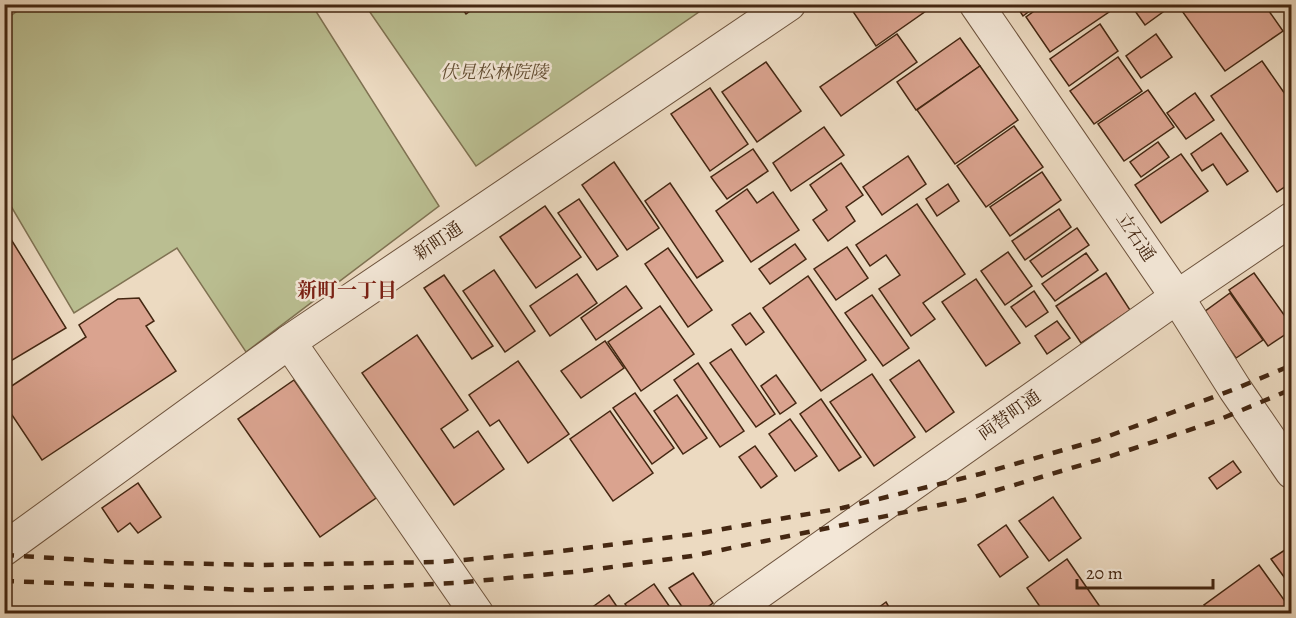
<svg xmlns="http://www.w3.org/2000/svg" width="1296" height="618" viewBox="0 0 1296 618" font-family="Alegreya,'Noto Serif JP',serif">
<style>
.green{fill:#babe91;stroke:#7f7252;stroke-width:1.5}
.building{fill:#daa38f;stroke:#442712;stroke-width:1.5}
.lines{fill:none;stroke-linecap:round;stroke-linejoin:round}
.minor-casing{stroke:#6e543e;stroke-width:35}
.minor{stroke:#f3e7d7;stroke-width:33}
.rail{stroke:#442712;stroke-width:4.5;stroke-dasharray:10 10;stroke-linecap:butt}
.labels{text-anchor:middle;stroke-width:5;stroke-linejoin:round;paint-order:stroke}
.park-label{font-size:18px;font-style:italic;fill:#624d32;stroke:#f3e7d7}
.street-label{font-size:18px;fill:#442712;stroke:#f3e7d7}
.neighbourhood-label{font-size:20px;font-weight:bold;fill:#7a1f14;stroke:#f3e7d7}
</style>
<rect width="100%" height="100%" fill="#ecdac1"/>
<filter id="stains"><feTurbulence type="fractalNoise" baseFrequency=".00333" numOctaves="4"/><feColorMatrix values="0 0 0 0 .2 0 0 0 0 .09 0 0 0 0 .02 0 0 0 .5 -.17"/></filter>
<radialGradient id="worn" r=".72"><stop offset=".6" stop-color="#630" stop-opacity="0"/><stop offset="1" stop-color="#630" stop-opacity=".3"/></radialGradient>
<g class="green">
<path d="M27,4L312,5L439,206L246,352L177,248L74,313L5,196V20Z"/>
<path d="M365,5H709L476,166Z"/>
</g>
<g class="building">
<path d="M459,4H480L466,14Z"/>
<path d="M848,4H936L876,46Z"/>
<path d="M1015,4H1039L1023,16Z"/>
<path d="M1044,4H1104L1109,12L1050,52L1026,17Z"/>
<path d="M1130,4H1174L1145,25Z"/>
<path d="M1191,4H1264L1283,31L1225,71L1182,11Z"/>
<path d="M1100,24L1118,51L1069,86L1050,59Z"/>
<path d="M897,34L917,62L841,116L820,87Z"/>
<path d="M1156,34L1172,57L1141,78L1126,56Z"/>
<path d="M960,38L980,66L916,110L897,82Z"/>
<path d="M1118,57L1142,91L1094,124L1070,91Z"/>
<path d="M1262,61L1292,104V182L1277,192L1211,96Z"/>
<path d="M766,62L801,111L757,142L722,92Z"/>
<path d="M980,66L1018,120L955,164L917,110Z"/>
<path d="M710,88L748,144L710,171L671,114Z"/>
<path d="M1148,90L1174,127L1124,161L1098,124Z"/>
<path d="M1195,93L1214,120L1186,139L1167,113Z"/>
<path d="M1014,126L1043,167L986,207L957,166Z"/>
<path d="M824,127L844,155L791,191L773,163Z"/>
<path d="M1221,133L1248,171L1227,185L1213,164L1202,171L1191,154Z"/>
<path d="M1158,142L1169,157L1141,177L1130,162Z"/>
<path d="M753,149L768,171L727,199L711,177Z"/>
<path d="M1181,154L1208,191L1161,223L1135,185Z"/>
<path d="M908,156L926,184L882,215L863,187Z"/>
<path d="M614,162L659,228L627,250L582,185Z"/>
<path d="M841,163L863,195L846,207L855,221L828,241L813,220L827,210L810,185Z"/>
<path d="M1042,172L1061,200L1010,236L990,207Z"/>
<path d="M670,183L723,261L697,278L645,201Z"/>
<path d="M948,184L959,201L937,216L926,199Z"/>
<path d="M747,189L757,203L773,192L799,230L751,262L716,211Z"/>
<path d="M579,199L618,256L597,270L558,213Z"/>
<path d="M917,204L965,274L923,303L935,319L911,336L879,289L900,275L886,255L870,266L856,245Z"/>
<path d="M545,206L581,257L536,288L500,237Z"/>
<path d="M1059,209L1071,227L1025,260L1012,241Z"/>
<path d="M4,228L66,328L4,365Z"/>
<path d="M1077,228L1089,245L1042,277L1030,261Z"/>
<path d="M795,244L806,259L770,284L759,269Z"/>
<path d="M847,247L868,278L836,300L814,269Z"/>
<path d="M668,248L712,310L688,327L645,264Z"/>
<path d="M1008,252L1032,286L1005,305L981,271Z"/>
<path d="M1086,253L1098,270L1055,301L1042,284Z"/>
<path d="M494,270L535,331L505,352L463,291Z"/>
<path d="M1106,273L1130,310L1081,343L1056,306Z"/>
<path d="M1254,273L1292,326V330L1268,346L1229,290Z"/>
<path d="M577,274L597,303L550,336L530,306Z"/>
<path d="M444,275L493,346L472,359L424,288Z"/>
<path d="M808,276L866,360L821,391L763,308Z"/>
<path d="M976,279L1020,343L986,366L942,302Z"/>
<path d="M626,286L642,308L596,340L581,318Z"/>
<path d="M1034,291L1048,312L1026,327L1011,307Z"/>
<path d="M1230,293L1263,340L1236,358L1204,312Z"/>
<path d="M872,295L909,348L883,366L845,313Z"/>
<path d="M139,298L154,321L146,326L176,371L42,460L4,403V391L86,337L79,325L118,299Z"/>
<path d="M660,306L694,354L641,391L608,342Z"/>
<path d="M750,313L764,332L746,345L732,325Z"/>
<path d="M1057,321L1070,338L1047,354L1035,336Z"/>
<path d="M417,335L468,410L441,429L454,448L478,431L504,469L454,505L362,373Z"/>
<path d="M605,341L624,368L581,398L561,371Z"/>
<path d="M731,349L775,414L756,427L710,363Z"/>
<path d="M919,360L954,412L926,432L890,380Z"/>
<path d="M518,361L569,434L528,463L499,420L490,426L469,395Z"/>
<path d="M698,363L744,431L720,447L674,380Z"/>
<path d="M872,374L915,437L874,466L830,402Z"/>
<path d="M776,375L796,403L780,414L761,386Z"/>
<path d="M294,380L376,498L320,537L238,419Z"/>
<path d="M635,393L674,448L652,464L613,408Z"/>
<path d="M677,395L707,438L683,454L654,411Z"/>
<path d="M821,399L861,457L839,471L800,414Z"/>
<path d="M610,411L653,473L613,501L570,439Z"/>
<path d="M790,419L817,456L795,471L769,434Z"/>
<path d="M755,446L777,476L761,488L739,457Z"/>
<path d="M1233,461L1241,472L1217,489L1209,478Z"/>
<path d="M138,483L161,517L138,533L130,523L118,532L102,508Z"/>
<path d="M1053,497L1081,538L1049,561L1019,521Z"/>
<path d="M1006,525L1028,557L1000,577L978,545Z"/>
<path d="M1291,546L1292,547V588L1271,559Z"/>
<path d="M1067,559L1105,614H1045L1027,588Z"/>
<path d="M1259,565L1287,604L1273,614H1211L1204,605Z"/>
<path d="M693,573L713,603L698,614H687L669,588Z"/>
<path d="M654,584L674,613L632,614L625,604Z"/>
<path d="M609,595L622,614H583Z"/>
<path d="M886,602L893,614H870Z"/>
</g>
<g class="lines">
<g class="minor-casing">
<g id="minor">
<path d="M976,4L1177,297L1235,389L1292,472"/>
<path d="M289,342L477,614"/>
<path d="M4,549L289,342L789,4"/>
<path d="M728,614L1177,297L1292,219"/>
</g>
</g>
<use href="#minor" class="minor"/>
<g class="rail">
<path d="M4,555L119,562L262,565L440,562L554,552L695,534L842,508L980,474L1098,440L1235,389L1292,365"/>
<path d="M4,581L250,590L372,587L455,583L583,571L692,556L964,500L1105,458L1216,421L1292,389"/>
</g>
</g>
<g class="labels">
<g class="park-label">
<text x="494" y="78">伏見松林院陵</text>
</g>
<g class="street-label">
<text transform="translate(1136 237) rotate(56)" y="6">立石通</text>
<text transform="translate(438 241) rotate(-34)" y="6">新町通</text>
<text transform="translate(1009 415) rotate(-35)" y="6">両替町通</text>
</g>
<g class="neighbourhood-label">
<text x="347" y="297">新町一丁目</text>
</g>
</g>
<rect width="1296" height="618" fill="none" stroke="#ecdac1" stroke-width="24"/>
<rect x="6" y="6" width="1284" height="606" fill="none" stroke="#442712" stroke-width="3"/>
<rect x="12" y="12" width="1272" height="594" fill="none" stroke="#442712" stroke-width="1.5"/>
<path d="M1077 579v9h136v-9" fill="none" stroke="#442712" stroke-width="3"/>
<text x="1086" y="579" font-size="18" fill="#442712" stroke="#f3e7d7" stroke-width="4.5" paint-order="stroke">20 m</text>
<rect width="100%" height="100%" filter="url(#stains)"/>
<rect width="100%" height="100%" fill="url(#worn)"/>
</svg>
